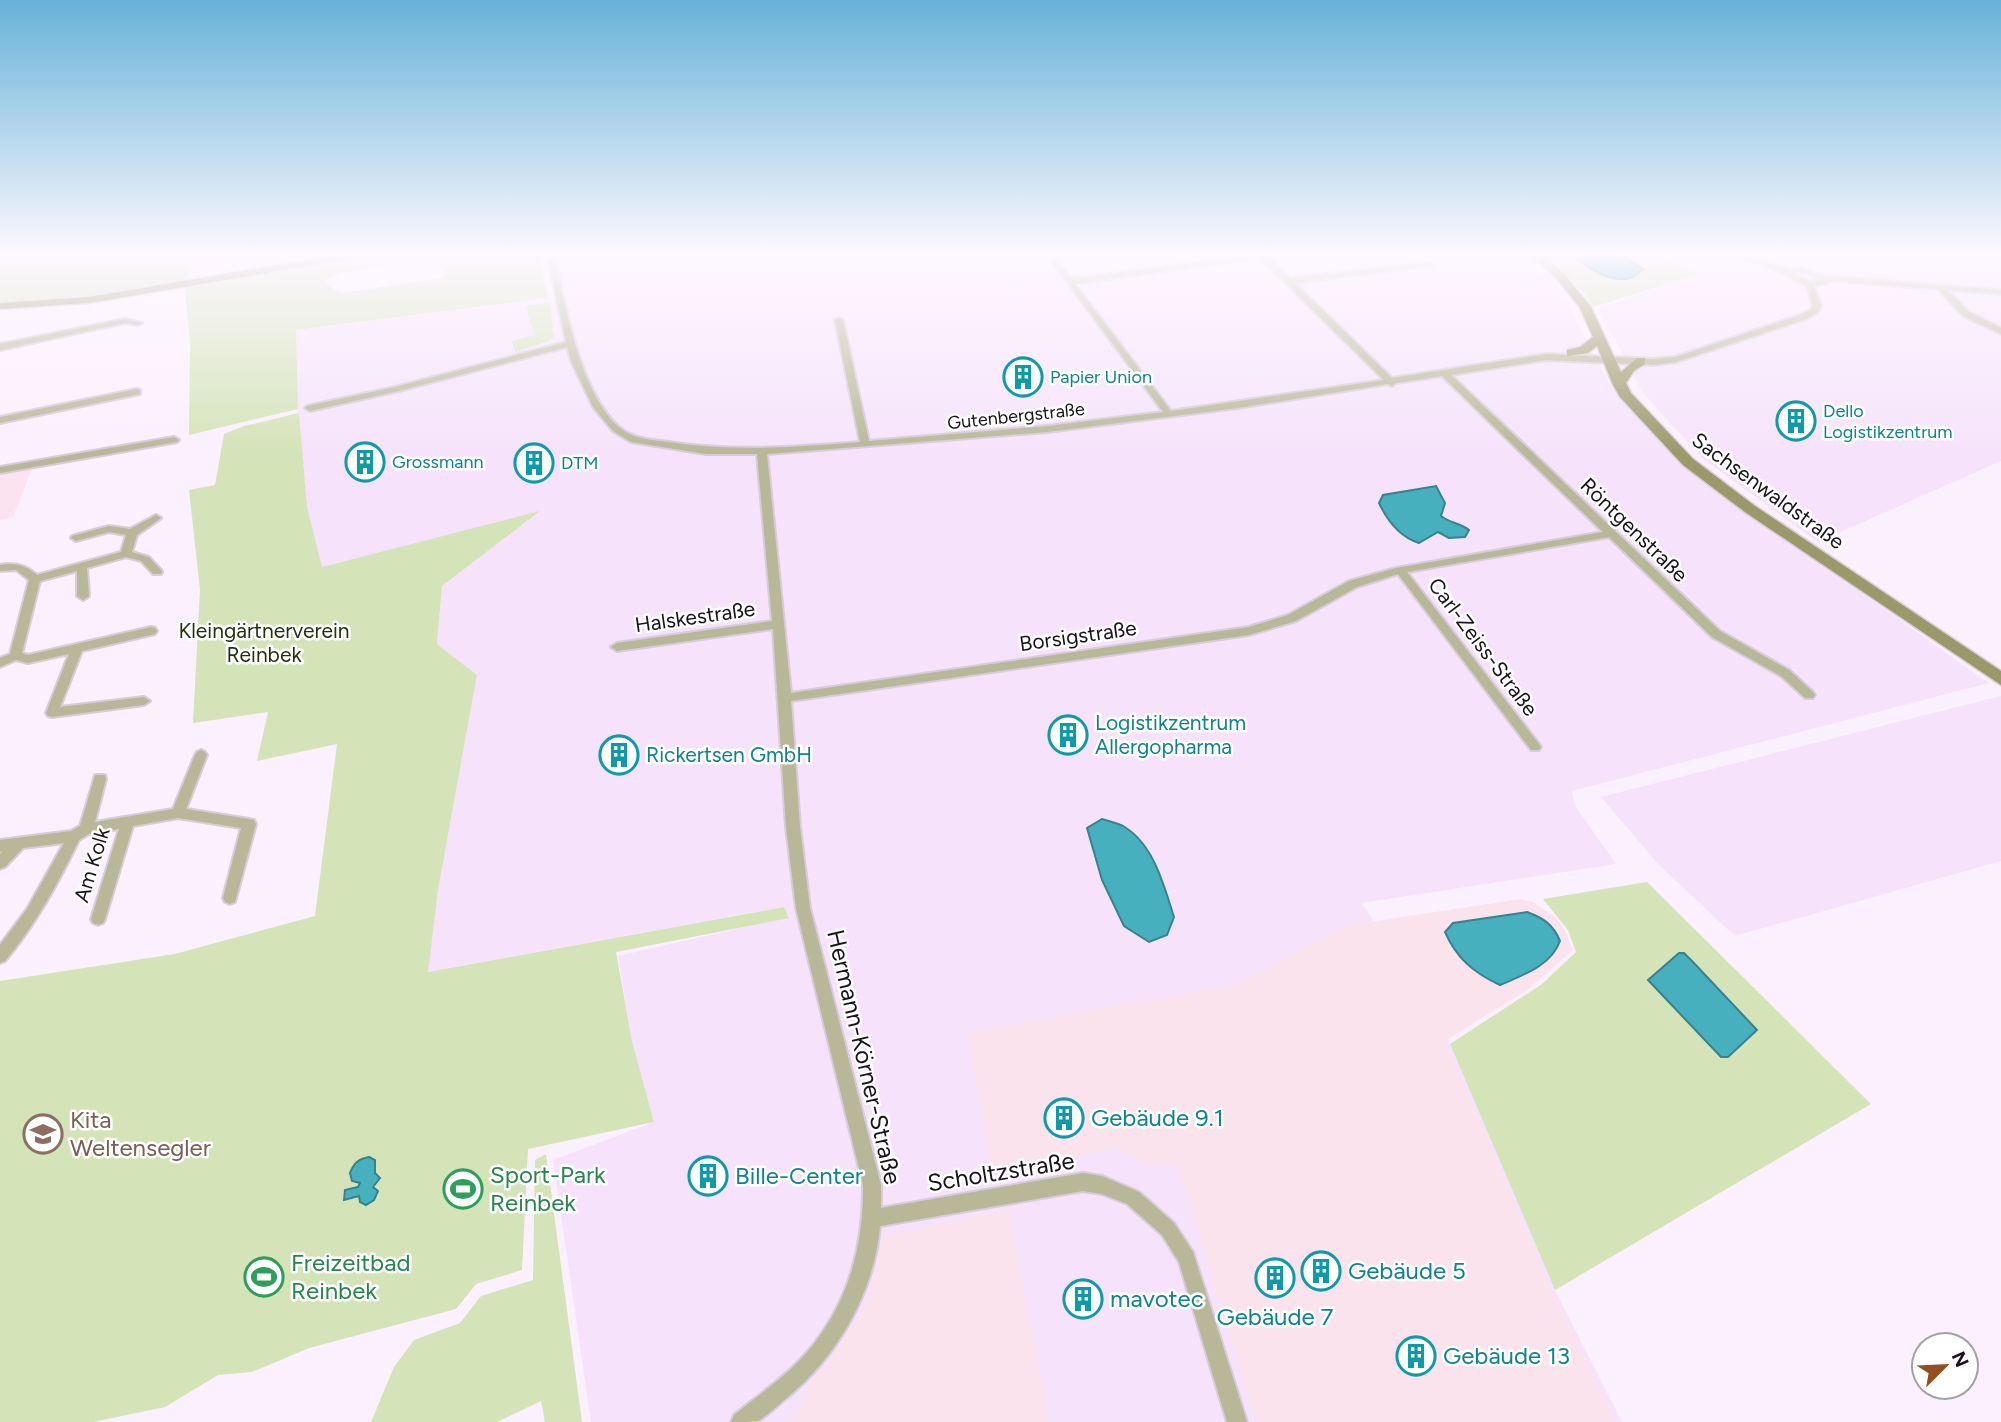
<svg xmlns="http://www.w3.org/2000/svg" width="2001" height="1422" viewBox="0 0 2001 1422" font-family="Figtree,sans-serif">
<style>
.built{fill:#f6e3fb}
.industrial{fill:#fbe3ed}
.education{fill:#fbe3ef}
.green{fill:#d4e3b8;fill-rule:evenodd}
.water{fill:#47b0bf;stroke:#39818e;stroke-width:2}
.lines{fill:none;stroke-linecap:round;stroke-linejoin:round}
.minor-casing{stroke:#d7ccda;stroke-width:4}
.secondary-casing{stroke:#d7ccda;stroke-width:3}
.minor{fill:#b8b797;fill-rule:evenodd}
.secondary{fill:#9b9969;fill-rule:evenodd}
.labels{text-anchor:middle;stroke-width:5;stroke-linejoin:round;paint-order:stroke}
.far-culture-label{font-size:18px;fill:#0d838f;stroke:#fff;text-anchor:start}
.far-street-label{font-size:18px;fill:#19121a;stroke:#fff}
.street-label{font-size:21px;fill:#19121a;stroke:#fff}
.park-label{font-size:21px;fill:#262f11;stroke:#fff}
.culture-label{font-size:21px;fill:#0d838f;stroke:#fff;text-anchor:start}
.near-street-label{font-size:24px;fill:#19121a;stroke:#fff}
.near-culture-label{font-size:24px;fill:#0d838f;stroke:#fff;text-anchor:start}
.near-education-label{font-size:24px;fill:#785e54;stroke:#fff;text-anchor:start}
.near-leisure-label{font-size:24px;fill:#27864d;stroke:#fff;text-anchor:start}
</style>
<rect width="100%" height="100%" fill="#fbf0fe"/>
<g class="built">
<path d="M551,255H1520L1565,294L1591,350L1614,392L1683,467L1989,683L1572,791L1575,806L1616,864L1362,903L1450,1044L1555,1290L1622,1422H591L553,1160L654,1122L632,1041L618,956L789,917L783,907L427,972L438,890L477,675L437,644L442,586L538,512L321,568L307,508L298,409L296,330L548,298L561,299Z"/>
<path d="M1661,255H2001V461L1818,542L1703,459L1643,393L1598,308L1698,274Z"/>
<path d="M2001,696V861L1735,936L1659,865L1601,797Z"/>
</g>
<g class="industrial">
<path d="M194,255H340L186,281Z"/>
<path d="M1521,899L1533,902L1556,918L1564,929L1573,950L1527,990L1445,1041L1551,1290L1616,1422H1256L1178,1166H1149L1118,1148L991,1173L968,1032L1238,984L1349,925Z"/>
<path d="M1009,1210L1049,1422H787L801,1411L809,1383L829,1363L868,1300L884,1236Z"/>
</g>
<path class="education" d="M32,468L13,517L0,520V474Z"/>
<g class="green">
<path d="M0,255H194L186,281L93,295L0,302Z"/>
<path d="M376,255H539L548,298L296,330L298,409L189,435L190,343L185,287ZM424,259L436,260L445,272L442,278L342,293L326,285V279L341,273Z"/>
<path d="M1544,255H1571L1588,267L1640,266L1621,255H1661L1699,274L1593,307L1584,293Z"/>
<path d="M550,303L554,337L546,342L515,352L512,341L535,335L525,306Z"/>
<path d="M299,413L307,507L322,567L540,511L442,586L437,644L477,675L438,890L428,972L784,907L789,918L616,952L632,1041L654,1122L528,1149L522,1270L476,1284L456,1309L309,1348L252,1372L218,1375L165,1407L93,1422H0V981L175,954L315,916L337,744L257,761L268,712L193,723L200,589L189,490L215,485L224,434L244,426Z"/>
<path d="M1647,882L1871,1104L1555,1290L1450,1044L1542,984L1576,952L1568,930L1543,899Z"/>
<path d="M546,1154L582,1422H545L541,1401L497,1422H371L394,1367L414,1340L460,1323L481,1296L533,1280L535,1160Z"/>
</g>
<g class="water">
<path d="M1571,255H1621L1643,269C1622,293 1590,269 1571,255Z"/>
<path d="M1436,486L1445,503L1441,516C1450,523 1460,523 1469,530L1465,537L1449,538L1438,532L1419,543C1400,537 1387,520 1379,503L1383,495Z"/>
<path d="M1102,819C1109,821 1117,823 1123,826C1154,844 1164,886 1174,917L1167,935L1149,942L1124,926L1102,880L1087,828Z"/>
<path d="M1527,912C1543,918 1553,924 1560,941C1551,966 1523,975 1500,985C1474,973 1457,959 1445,932L1453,923Z"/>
<path d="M1679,953H1684L1692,961L1757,1030L1728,1057H1721L1648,980Z"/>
<path d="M369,1157L375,1160V1173L380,1178L373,1187L378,1191L374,1200L366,1205L360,1202L359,1196L344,1200L345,1190L358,1187L360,1183L352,1181L350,1173C354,1163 358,1159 369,1157Z"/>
</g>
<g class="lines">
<g class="minor-casing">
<g id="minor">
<path d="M547,255H554C566,306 579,391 619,427C633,439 651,440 669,442C733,452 795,447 860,442L835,320L839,318L843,320L869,441L1047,426L1163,412L1047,255H1054L1072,279L1249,255H1266L1290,278L1432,262V266H1429L1295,283L1392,378L1547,354L1653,359L1675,357L1800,315L1811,309L1813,305L1806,285L1788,277L1787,274L1737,257V255H1746L1790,270L1801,268L1825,276L2001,290V294L1947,290L1969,312L2001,328V334L1963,316L1938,289L1828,281L1827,284L1814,286L1821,305L1818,312L1806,319L1676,362L1653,365L1547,360L1451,375L1720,631L1789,670L1813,692L1815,695L1813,698H1805L1781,676L1712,637L1609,537L1407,572L1539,744L1541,747L1539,750H1531L1398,574L1357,587L1296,621L1249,635L791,701L800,827L810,908L881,1185V1208L1083,1173L1102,1176L1139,1192L1174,1223L1193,1252L1247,1422H1227L1179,1262L1162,1235L1127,1204L1102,1194L1083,1191L880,1226C874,1294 836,1359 783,1401C776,1407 767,1416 758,1421C751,1422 739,1422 731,1422L734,1415C755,1398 778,1382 797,1363C845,1315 864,1251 863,1185L796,908L786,827L773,629L617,651L611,647L617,643L772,621L757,454H706L631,442L613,431L593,407L571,361L567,347L399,391L310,411L305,408L307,406L395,387L566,342ZM1260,258L1384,380L1171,411L1075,284ZM1800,272L1820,279V280L1810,281L1795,274ZM1442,376L1603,532L1396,568L1349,581L1288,615L1249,627L791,693L767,454L1047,432L1238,408L1388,384L1392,386L1396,383Z"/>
<path d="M125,319L142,323L138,325L125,323L0,350V344Z"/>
<path d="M137,389L140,390V394L0,423V417Z"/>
<path d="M174,437L179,440L177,442L0,473V467Z"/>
<path d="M156,515L161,518L137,535L132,552L149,557L161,570L162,572L161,574H153L141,561L126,557L87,568L89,596L83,600L77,596V571L40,581L22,653L28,655L151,627L155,628L157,631L155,634L82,651L60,707L144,697L150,701L144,705L52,717L48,716L46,713L69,654L28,663L16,660L0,667V658L10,654L29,580L16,570L0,571V565C15,562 26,565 37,575L121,552L126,535L109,532L76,541L71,538L72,536L109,526L130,529Z"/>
<path d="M201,750L205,752L207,755L186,809L249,819L254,820L256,824L235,902L230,904L225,902L223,898L241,828L178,818L133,826L105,919L103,923L98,925L93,923L91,919L119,829L89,834L79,840C58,883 36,924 5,961L0,963V945L27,909L64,843L23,848L5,867L0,869V854L3,851L0,852V840L71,831L80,826L94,779L95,775H105L106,779L95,822L173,809L195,755L197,752Z"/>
</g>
</g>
<g class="secondary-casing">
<g id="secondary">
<path d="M338,255H359L354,258L89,303L0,309V303L89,297Z"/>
<path d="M1531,255H1542L1565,275L1591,307L1621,372L1637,358H1645V364L1634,371L1626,383L1631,393L1693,459L1755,506L2001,671V685L1745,512L1683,465L1620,397L1613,385L1597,346L1588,353L1567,356V350L1580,347L1593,337L1580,308L1557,279Z"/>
</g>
</g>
<use href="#minor" class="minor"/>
<use href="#secondary" class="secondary"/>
</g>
<linearGradient id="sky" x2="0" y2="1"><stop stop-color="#67b2d8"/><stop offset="0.56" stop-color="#fdf8ff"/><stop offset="1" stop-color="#fdf8ff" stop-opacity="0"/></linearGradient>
<rect width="2001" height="454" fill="url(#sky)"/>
<defs>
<g id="building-ring" transform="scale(2.0125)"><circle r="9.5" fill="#fff" stroke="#0f9aa8" stroke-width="1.5"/><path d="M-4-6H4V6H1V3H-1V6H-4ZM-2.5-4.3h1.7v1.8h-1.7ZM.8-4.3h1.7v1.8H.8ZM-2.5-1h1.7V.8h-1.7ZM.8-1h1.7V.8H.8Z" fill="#0f9aa8"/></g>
<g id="school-ring" transform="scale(2.0125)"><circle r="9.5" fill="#fff" stroke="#8d6e63" stroke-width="1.5"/><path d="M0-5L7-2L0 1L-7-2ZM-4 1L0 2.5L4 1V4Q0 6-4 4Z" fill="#8d6e63"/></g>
<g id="stadium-ring" transform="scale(2.0125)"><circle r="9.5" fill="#fff" stroke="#2e9e5b" stroke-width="1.5"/><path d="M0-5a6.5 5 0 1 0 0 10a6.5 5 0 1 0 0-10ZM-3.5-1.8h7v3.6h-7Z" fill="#2e9e5b"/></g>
</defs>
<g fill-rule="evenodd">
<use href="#building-ring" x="1023" y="377"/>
<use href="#building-ring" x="1796" y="421"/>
<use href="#building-ring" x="365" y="462"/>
<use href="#building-ring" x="534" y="463"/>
<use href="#building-ring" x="1068" y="735"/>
<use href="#building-ring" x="619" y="755"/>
<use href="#building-ring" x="1064" y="1118"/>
<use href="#school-ring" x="43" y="1134"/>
<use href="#building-ring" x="708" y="1176"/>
<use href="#stadium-ring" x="463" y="1189"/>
<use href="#building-ring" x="1321" y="1271"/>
<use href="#stadium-ring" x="264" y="1277"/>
<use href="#building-ring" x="1275" y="1278"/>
<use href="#building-ring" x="1083" y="1299"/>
<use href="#building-ring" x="1416" y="1356"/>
</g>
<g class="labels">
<g class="far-culture-label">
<text x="1050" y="383">Papier Union</text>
<text x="1823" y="417">Dello<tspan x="1823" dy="21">Logistikzentrum</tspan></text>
<text x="392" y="468">Grossmann</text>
<text x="561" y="469">DTM</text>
</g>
<g class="far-street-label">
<text transform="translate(1016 416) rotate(-6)" y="6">Gutenbergstraße</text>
</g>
<g class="street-label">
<text transform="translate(1768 491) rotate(36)" y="7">Sachsenwaldstraße</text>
<text transform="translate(1634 530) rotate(44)" y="7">Röntgenstraße</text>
<text transform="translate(695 617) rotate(-8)" y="7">Halskestraße</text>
<text transform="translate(1078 636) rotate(-8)" y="7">Borsigstraße</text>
<text transform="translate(1483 647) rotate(53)" y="7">Carl-Zeiss-Straße</text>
<text transform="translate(92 865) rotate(-73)" y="7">Am Kolk</text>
</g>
<g class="park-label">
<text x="264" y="638">Kleingärtnerverein<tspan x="264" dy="24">Reinbek</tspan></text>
</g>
<g class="culture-label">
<text x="1095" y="730">Logistikzentrum<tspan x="1095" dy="24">Allergopharma</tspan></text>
<text x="646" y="762">Rickertsen GmbH</text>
</g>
<g class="near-street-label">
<text transform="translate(864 1057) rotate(77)" y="8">Hermann-Körner-Straße</text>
<text transform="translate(1001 1172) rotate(-9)" y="8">Scholtzstraße</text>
</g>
<g class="near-culture-label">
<text x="1091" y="1126">Gebäude 9.1</text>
<text x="735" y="1184">Bille-Center</text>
<text x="1348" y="1279">Gebäude 5</text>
<text x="1110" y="1307">mavotec</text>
<text x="1275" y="1325" text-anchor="middle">Gebäude 7</text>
<text x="1443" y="1364">Gebäude 13</text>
</g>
<g class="near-education-label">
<text x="70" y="1128">Kita<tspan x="70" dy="28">Weltensegler</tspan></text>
</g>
<g class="near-leisure-label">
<text x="490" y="1183">Sport-Park<tspan x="490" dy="28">Reinbek</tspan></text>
<text x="291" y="1271">Freizeitbad<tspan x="291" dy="28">Reinbek</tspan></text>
</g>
</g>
<g transform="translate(1945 1366) rotate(66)"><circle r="33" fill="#ffffff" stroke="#a3a0a3" stroke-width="2"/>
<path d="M0-5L12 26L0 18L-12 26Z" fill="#924f20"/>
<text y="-10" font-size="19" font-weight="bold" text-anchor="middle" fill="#19121a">N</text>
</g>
</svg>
